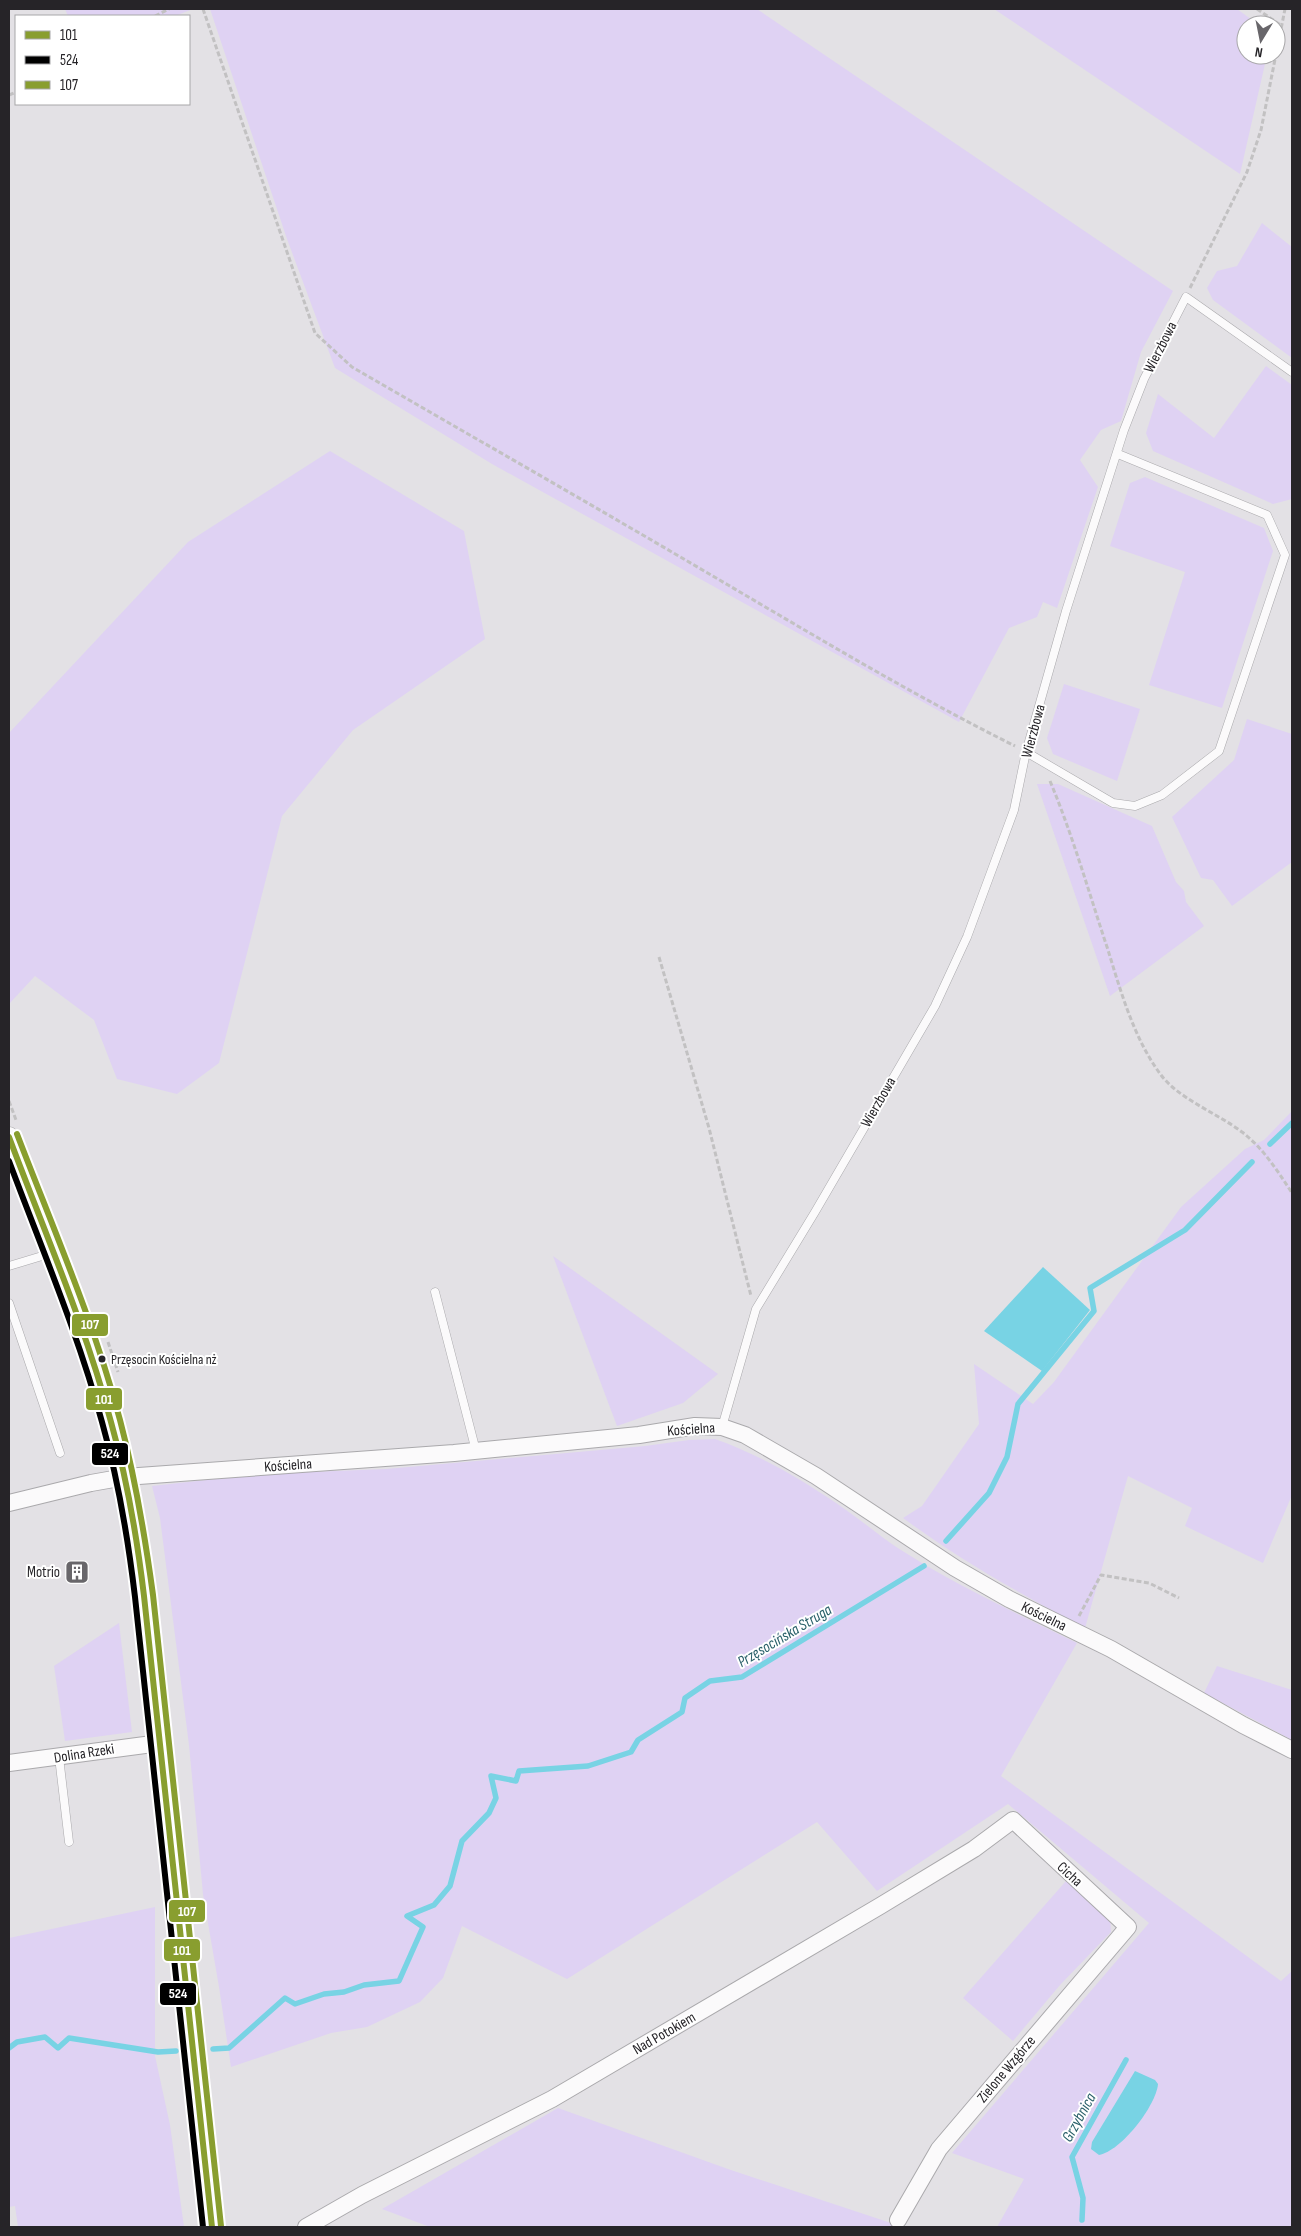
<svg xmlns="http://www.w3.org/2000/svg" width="1301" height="2236" viewBox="0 0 1301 2236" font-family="'Sofia Sans Condensed',sans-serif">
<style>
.green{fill:#dfd2f3}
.water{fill:#78d3e4}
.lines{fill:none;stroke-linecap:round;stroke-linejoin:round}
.stream{stroke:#78d3e4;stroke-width:5.5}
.service-casing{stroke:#aaa9ac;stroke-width:9}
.minor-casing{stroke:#aaa9ac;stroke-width:18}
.tertiary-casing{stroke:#aaa9ac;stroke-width:21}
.path{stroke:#c2c1c2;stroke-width:3;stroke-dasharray:5 2.5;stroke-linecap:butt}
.service{stroke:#fbfafb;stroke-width:8}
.minor{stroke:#fbfafb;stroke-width:16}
.tertiary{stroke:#fbfafb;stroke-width:20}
.bus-1-casing{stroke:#fff;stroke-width:10}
.bus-2-casing{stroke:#fff;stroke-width:10}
.bus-3-casing{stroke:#fff;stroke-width:10}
.bus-1{stroke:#899e2f;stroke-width:6}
.bus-2{stroke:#000;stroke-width:6}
.bus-3{stroke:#899e2f;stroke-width:6}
.bus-dot{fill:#262428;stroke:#fff;stroke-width:2}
.labels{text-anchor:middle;stroke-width:4;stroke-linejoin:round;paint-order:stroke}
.bus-label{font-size:14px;fill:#262428;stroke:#fff;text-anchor:start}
.street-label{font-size:15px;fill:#262428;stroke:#fff}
.poi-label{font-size:15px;fill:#262428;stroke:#fff;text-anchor:end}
.water-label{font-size:16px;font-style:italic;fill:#2a606a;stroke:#fff}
.line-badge{stroke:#fff;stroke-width:2}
.badge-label{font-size:14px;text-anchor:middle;font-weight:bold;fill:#fff}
</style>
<rect width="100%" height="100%" fill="#e3e1e5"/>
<g class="green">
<path d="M65,9H193L175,16H68Z"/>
<path d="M210,9H757L1173,291L1141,352L1121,421L1101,430L1080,460L1098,487L1057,608L1043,602L1037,617L1009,628L959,722L492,464L335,368L287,239Z"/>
<path d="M994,9H1237L1259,25H1246V55H1267L1240,174Z"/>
<path d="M1262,223L1292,247V358L1213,300L1207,288L1217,271L1237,266Z"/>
<path d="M1266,366L1292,385V499L1273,504L1153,451L1146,433L1158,394L1214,438Z"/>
<path d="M330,451L464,531L485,639L353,730L282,816L219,1063L177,1094L117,1079L94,1020L35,976L9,1004V733L188,542Z"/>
<path d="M1145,477L1264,528L1273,551L1222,708L1149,685L1185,572L1110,546L1130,483Z"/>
<path d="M1064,684L1140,709L1117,781L1053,754L1047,738Z"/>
<path d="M1247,719L1292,734V862L1232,906L1213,880L1201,878L1172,817L1234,760Z"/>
<path d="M1037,784H1058L1152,826L1176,882L1184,891L1186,902L1204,926L1110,996Z"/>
<path d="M1292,1111V1495L1263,1563L1185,1526L1192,1508L1128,1476L1085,1628C1022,1595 960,1560 903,1518L922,1506L979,1424L974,1364L1033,1404L1054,1382L1181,1207L1245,1149L1264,1140Z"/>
<path d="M553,1256L718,1374L683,1403L617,1426Z"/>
<path d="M715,1439C761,1455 806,1482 846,1510C865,1523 882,1538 901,1550C957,1586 1018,1614 1077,1643L1001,1776L1281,1981L1292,1971V2227H997L1024,2179L952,2153L1149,1923L1008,1804L877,1891L817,1822L567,1979L462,1926L443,1978L420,2002L367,2027L331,2033L231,2067L219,1987L203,1894L189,1745L160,1518L152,1486L260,1474L386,1469L645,1446L689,1440Z"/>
<path d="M119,1623L132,1732L65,1741L54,1666Z"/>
<path d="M1217,1666L1292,1690V1740L1204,1693Z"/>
<path d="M1066,1881L1110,1916L1111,1932L1060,1985L1013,2041L963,1998Z"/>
<path d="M155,1907V2056L170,2125L184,2227H18L15,2206L9,2207V1938Z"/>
<path d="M558,2108L728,2169L903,2227H430L382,2209Z"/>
</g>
<g class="water">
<path d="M1043,1267L1090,1310L1042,1371L984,1331Z"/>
<path d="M1135,2071L1155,2080L1158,2084C1156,2106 1121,2151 1099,2155L1091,2149L1092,2142Z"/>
</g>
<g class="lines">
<g class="stream">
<path d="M1270,1144L1292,1123"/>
<path d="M946,1541L989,1493L1007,1457L1018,1404L1094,1311L1090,1288L1185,1230L1252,1162"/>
<path d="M9,2048L17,2042L45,2037L58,2048L69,2038L158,2052L176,2051"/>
<path d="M213,2049L229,2048L285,1998L295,2004L324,1994L344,1992L364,1985L399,1981L423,1927L407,1916L434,1905L450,1886L462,1841L489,1813L496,1798L491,1776L516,1781L519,1771L588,1766L631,1752L638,1740L682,1712L685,1698L710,1681L742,1677L924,1566"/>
<path d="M1082,2220L1083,2198L1072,2157L1126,2060"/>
</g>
<g class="service-casing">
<g id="service">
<path d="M1026,752L1113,803L1135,806L1162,795L1219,751L1285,555L1267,515L1118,454"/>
<path d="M9,1266L52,1253"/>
<path d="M435,1292L476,1451"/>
<path d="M9,1303L60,1453"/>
<path d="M722,1427L756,1309L815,1212L935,1006L967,937L1014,810L1026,752L1066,611L1124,430L1144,379L1186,297L1292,372"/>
<path d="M59,1757L69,1842"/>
</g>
</g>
<g class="minor-casing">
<g id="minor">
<path d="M9,1503L91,1483L125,1477L454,1453L639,1435L695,1426L722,1427L745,1435L816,1476L955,1568L1009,1599L1111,1649L1243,1725L1292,1750"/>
<path d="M9,1763L160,1743"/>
<path d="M306,2227L362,2195L552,2099L880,1906L974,1849L1013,1820L1128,1927L939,2149L898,2220"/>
</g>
</g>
<g class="tertiary-casing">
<path id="tertiary" d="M9,1137C41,1223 77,1309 104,1396C124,1462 136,1529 144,1596L212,2227"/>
</g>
<g class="path">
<path d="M203,9L315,333L352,367C466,433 580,498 694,565C800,627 905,691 1015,746"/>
<path d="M1257,9L1282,26"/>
<path d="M155,16L169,9"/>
<path d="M9,95L16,92"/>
<path d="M1190,288L1247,172L1261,130L1285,9"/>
<path d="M1050,781C1073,836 1089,893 1108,950C1121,992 1134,1039 1161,1075C1179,1099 1217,1113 1242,1132C1263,1148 1277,1170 1292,1193"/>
<path d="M659,957L709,1128L751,1296"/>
<path d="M9,1101L16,1120"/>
<path d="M108,1342L118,1372"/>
<path d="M1079,1616L1101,1575L1149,1583L1179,1598"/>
</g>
<use href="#service" class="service"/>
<use href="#minor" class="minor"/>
<use href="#tertiary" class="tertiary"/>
<g class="bus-1-casing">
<path id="bus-1" d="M9,1137C44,1231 85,1324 111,1422C127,1479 137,1537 144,1596L212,2227"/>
</g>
<g class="bus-2-casing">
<path id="bus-2" d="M9,1161C41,1247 78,1333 102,1422C118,1479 128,1538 135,1597L203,2227"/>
</g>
<g class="bus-3-casing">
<path id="bus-3" d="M17,1134C53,1228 94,1322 120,1420C135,1477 145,1536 153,1595L221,2226"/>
</g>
<use href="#bus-1" class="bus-1"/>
<use href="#bus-2" class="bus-2"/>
<use href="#bus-3" class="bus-3"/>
</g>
<defs>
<g id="building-square" transform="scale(1.25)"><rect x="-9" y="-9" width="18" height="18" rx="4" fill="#68666a" stroke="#fff"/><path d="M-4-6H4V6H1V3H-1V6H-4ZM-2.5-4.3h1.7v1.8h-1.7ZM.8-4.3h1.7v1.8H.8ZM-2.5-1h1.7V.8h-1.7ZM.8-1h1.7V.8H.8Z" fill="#fff"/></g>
</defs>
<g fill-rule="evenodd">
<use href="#building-square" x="77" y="1572"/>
</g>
<circle class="bus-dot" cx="102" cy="1359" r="4.5"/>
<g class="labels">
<g class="bus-label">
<text x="111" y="1364">Przęsocin Kościelna nż</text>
</g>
<g class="street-label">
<text transform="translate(1160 347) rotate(-63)" y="5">Wierzbowa</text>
<text transform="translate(1033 731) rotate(-75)" y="5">Wierzbowa</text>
<text transform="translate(878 1102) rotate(-60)" y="5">Wierzbowa</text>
<text transform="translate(691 1429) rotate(-4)" y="5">Kościelna</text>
<text transform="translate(288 1465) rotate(-4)" y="5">Kościelna</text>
<text transform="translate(1044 1616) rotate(26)" y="5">Kościelna</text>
<text transform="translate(84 1753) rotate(-9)" y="5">Dolina Rzeki</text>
<text transform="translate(1070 1874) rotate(43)" y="5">Cicha</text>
<text transform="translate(664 2033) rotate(-30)" y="5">Nad Potokiem</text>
<text transform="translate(1006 2069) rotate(-50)" y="5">Zielone Wzgórze</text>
</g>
<g class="poi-label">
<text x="60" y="1577">Motrio</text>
</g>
<g class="water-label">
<text transform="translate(784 1635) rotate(-31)" y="6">Przęsocińska Struga</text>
<text transform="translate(1078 2117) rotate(-61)" y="6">Grzybnica</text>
</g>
</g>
<g class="line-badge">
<rect x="71" y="1313" width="38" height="24" rx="5" fill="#899e2f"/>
<rect x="85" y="1387" width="38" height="24" rx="5" fill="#899e2f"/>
<rect x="91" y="1442" width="38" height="24" rx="5" fill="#000"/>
<rect x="168" y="1899" width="38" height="24" rx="5" fill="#899e2f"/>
<rect x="163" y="1938" width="38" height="24" rx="5" fill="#899e2f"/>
<rect x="159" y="1982" width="38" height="24" rx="5" fill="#000"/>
</g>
<g class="badge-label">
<text x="90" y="1329">107</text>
<text x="104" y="1404">101</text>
<text x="110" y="1458">524</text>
<text x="187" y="1916">107</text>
<text x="182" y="1955">101</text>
<text x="178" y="1998">524</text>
</g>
<rect width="1301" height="2236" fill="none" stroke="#262428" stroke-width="20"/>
<rect x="15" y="15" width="175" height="90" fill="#ffffff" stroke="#a8a7a9"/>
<rect x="25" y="31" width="25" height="8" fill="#899e2f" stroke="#a8a7a9"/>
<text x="60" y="40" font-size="15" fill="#262428">101</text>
<rect x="25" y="56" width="25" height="8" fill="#000000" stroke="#a8a7a9"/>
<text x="60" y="65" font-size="15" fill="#262428">524</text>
<rect x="25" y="81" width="25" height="8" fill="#899e2f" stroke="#a8a7a9"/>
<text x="60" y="90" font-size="15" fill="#262428">107</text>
<g transform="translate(1261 40) rotate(190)"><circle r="24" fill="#ffffff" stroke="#a8a7a9"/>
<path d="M0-4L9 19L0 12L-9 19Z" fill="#68666a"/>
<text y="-8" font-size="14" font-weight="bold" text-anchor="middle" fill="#262428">N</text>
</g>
</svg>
